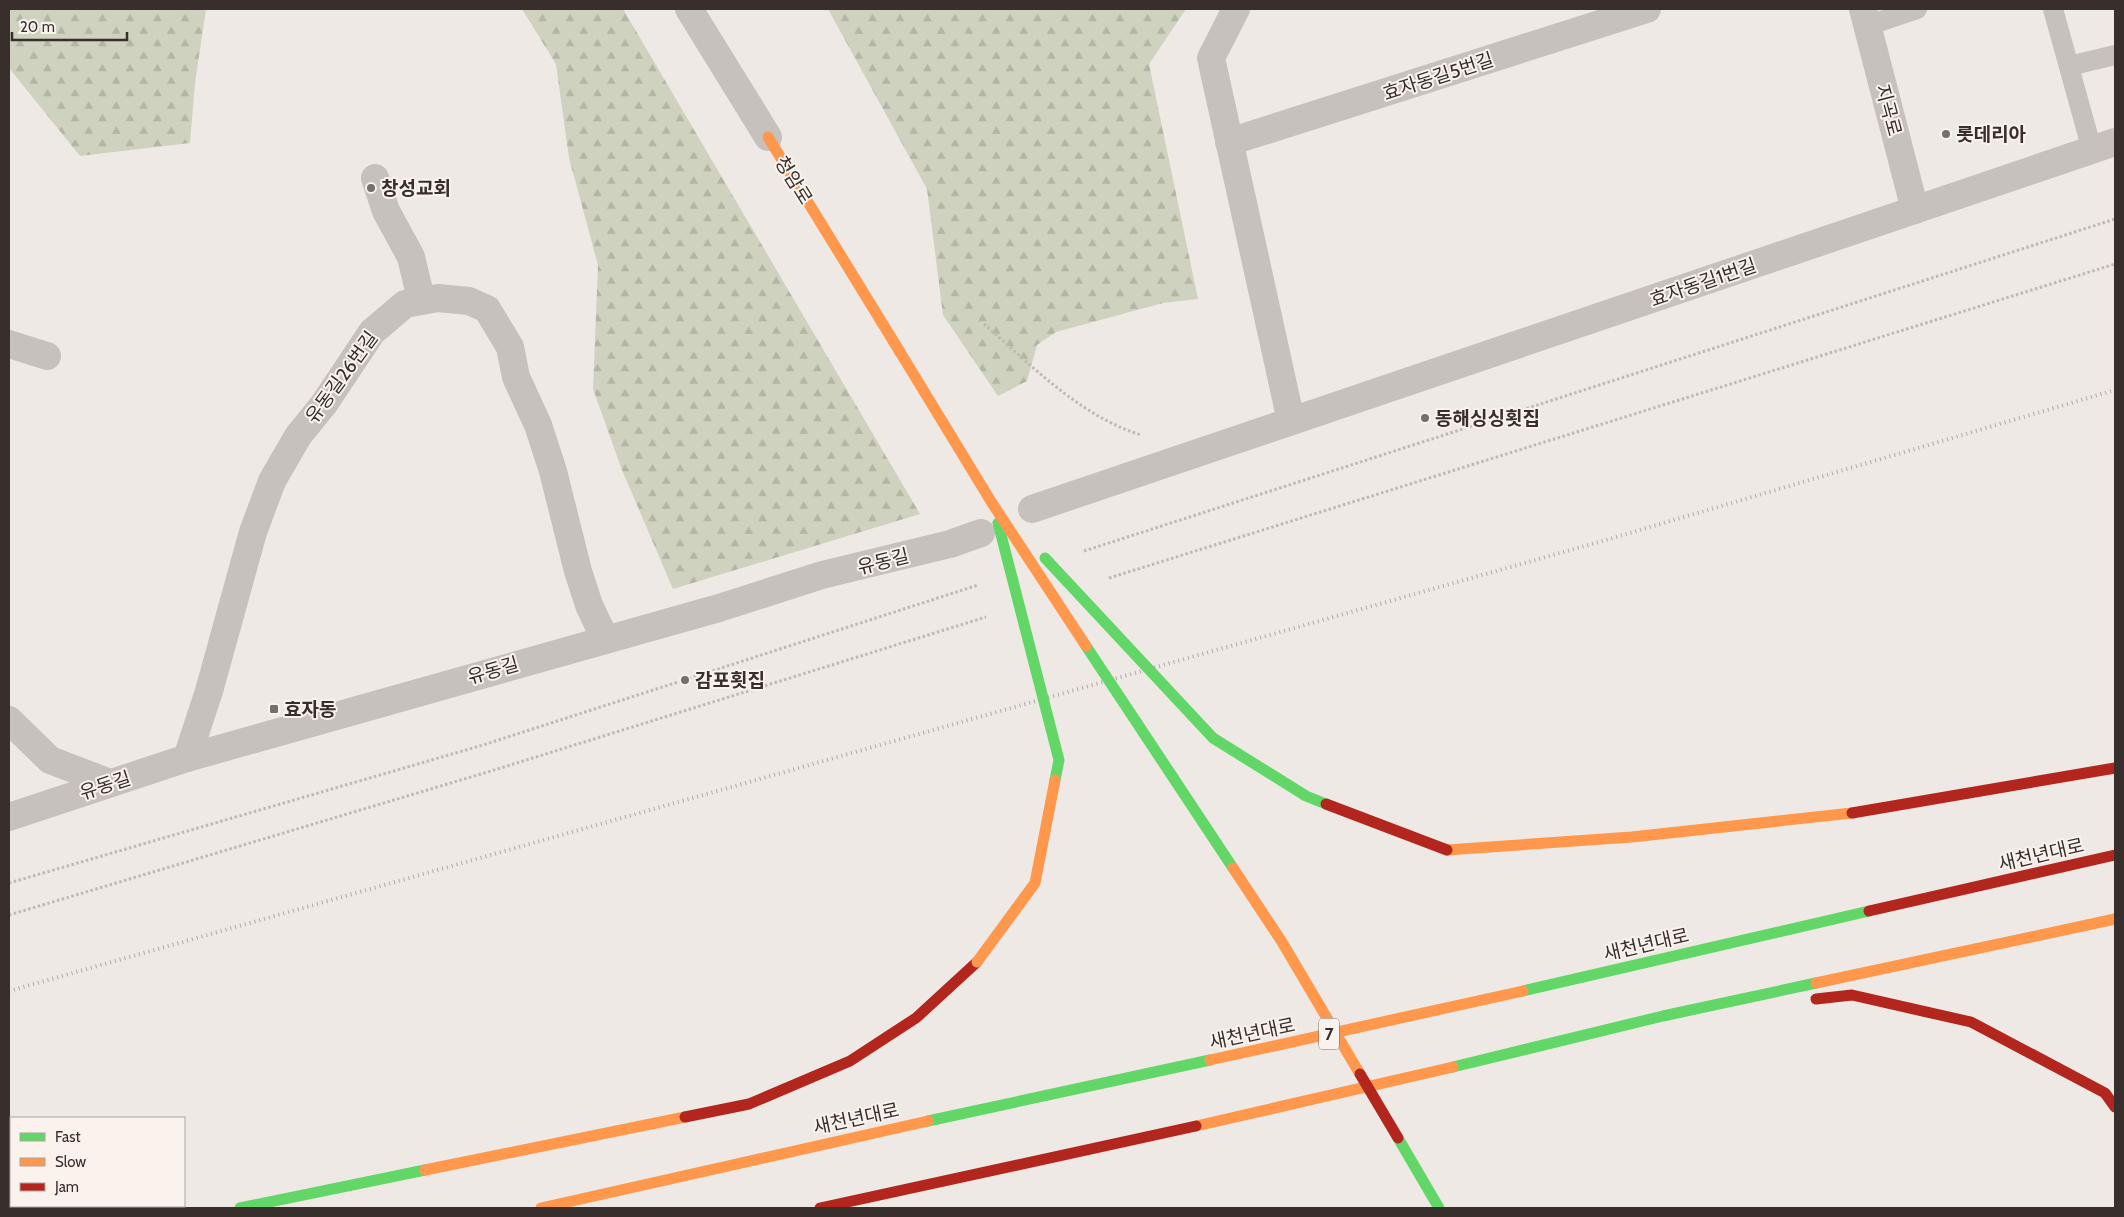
<svg xmlns="http://www.w3.org/2000/svg" width="2124" height="1217" viewBox="0 0 2124 1217" font-family="Cabin,'Noto Sans KR',sans-serif">
<style>
.forest{fill:url(#forest-firs)}
.lines{fill:none;stroke-linecap:round;stroke-linejoin:round}
.path{stroke:#bfb9b6;stroke-width:3;stroke-dasharray:2.5 2.5;stroke-linecap:butt}
.lane{stroke:#c7c1bd;stroke-width:20}
.street{stroke:#c7c1bd;stroke-width:28}
.fast{stroke:#63d668;stroke-width:11}
.slow{stroke:#ff974d;stroke-width:11}
.jam{stroke:#b3261e;stroke-width:11}
.rail{stroke:#afaaa8;stroke-width:4;stroke-dasharray:1 4;stroke-linecap:butt}
.fast-bridge{stroke:#63d668;stroke-width:11}
.slow-bridge{stroke:#ff974d;stroke-width:11}
.jam-bridge{stroke:#b3261e;stroke-width:11}
.poi-dot{fill:#786f6c;stroke:#f9f2ed;stroke-width:2}
.labels{text-anchor:middle;stroke-width:4;stroke-linejoin:round;paint-order:stroke}
.shield{fill:#f9f2ed;stroke:#726965;stroke-width:1}
.shield-label{font-size:18px;font-weight:bold;fill:#382e2b}
.street-label{font-size:19px;fill:#382e2b;stroke:#f9f2ed}
.poi-label{font-size:19px;font-weight:bold;fill:#382e2b;stroke:#f9f2ed;text-anchor:start}
</style>
<defs>
<pattern id="forest-firs" width="22" height="20" patternUnits="userSpaceOnUse" patternTransform="scale(1.25)"><rect width="22" height="20" fill="#d0d2c0"/><path d="M5 1l3.5 6h-7zM16 11l3.5 6h-7z" fill="#b3b5a5"/></pattern>
</defs>
<rect width="100%" height="100%" fill="#eee9e4"/>
<g class="forest">
<path d="M9,9H206L195,83L190,143L80,156L9,68Z"/>
<path d="M522,9H623L920,514L673,589L622,470L593,389L598,265L569,158L556,64Z"/>
<path d="M828,9H1186L1149,64L1198,299L1163,303L1056,332L1037,345L1027,381L998,396L943,315L927,189Z"/>
</g>
<g class="lines">
<g class="path">
<path d="M984,324C1031,365 1080,416 1141,435"/>
<path d="M1084,551L2115,219"/>
<path d="M1109,578L2115,264"/>
<path d="M9,883L483,745L978,585"/>
<path d="M9,915L491,771L986,617"/>
</g>
<g class="lane">
<path d="M2053,9L2092,150"/>
<path d="M1867,26L1917,9"/>
<path d="M2069,66L2115,55"/>
</g>
<g class="street">
<path d="M689,9L768,137"/>
<path d="M1236,9L1211,58L1291,421"/>
<path d="M1863,9L1915,210"/>
<path d="M1229,142L1647,9"/>
<path d="M375,178L386,211L411,257L421,299"/>
<path d="M9,344L47,356"/>
<path d="M1032,509L2115,142"/>
<path d="M9,720L50,760L110,783"/>
<path d="M187,758L209,691L253,532L272,481L298,436L324,404L372,332L405,304L438,298L469,301L487,309L510,347L516,377L538,425L553,471L578,571L589,605L605,639"/>
<path d="M9,817L187,758L719,608L822,575L950,544L981,533"/>
</g>
<g class="fast">
<path d="M1523,991L1869,911"/>
<path d="M1453,1067L1663,1016L1816,983"/>
<path d="M928,1121L1210,1060"/>
<path d="M1398,1138L1439,1208"/>
<path d="M240,1208L425,1170"/>
</g>
<g class="slow">
<path d="M768,137L900,352"/>
<path d="M1447,850L1632,837L1852,813"/>
<path d="M1816,983L2115,919"/>
<path d="M1210,1060L1523,991"/>
<path d="M1196,1126L1453,1067"/>
<path d="M425,1170L685,1117"/>
<path d="M541,1208L928,1121"/>
</g>
<g class="jam">
<path d="M1852,813L2115,768"/>
<path d="M1869,911L2115,855"/>
<path d="M1816,999L1852,995L1971,1022L2105,1093L2115,1107"/>
<path d="M685,1117L749,1104L850,1061L916,1018L977,962"/>
<path d="M820,1208L1196,1126"/>
</g>
<path class="rail" d="M9,991L1606,540L2115,390"/>
<g class="fast-bridge">
<path d="M998,523L1059,760L1055,780"/>
<path d="M1045,558L1213,738L1306,796L1326,804"/>
<path d="M1086,646L1233,868"/>
</g>
<g class="slow-bridge">
<path d="M900,352L992,503L1086,646"/>
<path d="M1233,868L1282,942L1360,1074"/>
<path d="M977,962L1035,883L1055,780"/>
</g>
<g class="jam-bridge">
<path d="M1326,804L1447,850"/>
<path d="M1360,1074L1398,1138"/>
</g>
</g>
<g class="poi-dot">
<circle cx="1946" cy="134" r="5"/>
<circle cx="371" cy="188" r="5"/>
<circle cx="1425" cy="418" r="5"/>
<circle cx="685" cy="680" r="5"/>
<rect x="269" y="704" width="10" height="10" rx="2.5"/>
</g>
<g class="labels">
<rect class="shield" x="1319" y="1018.5" width="20" height="31" rx="4"/>
<g class="shield-label">
<text x="1329" y="1040">7</text>
</g>
<g class="street-label">
<text transform="translate(1438 76) rotate(-18)" y="7">효자동길5번길</text>
<text transform="translate(1889 110) rotate(75)" y="7">지곡로</text>
<text transform="translate(794 180) rotate(58)" y="7">청암로</text>
<text transform="translate(1703 282) rotate(-19)" y="7">효자동길1번길</text>
<text transform="translate(341 377) rotate(-54)" y="7">유동길26번길</text>
<text transform="translate(883 561) rotate(-14)" y="7">유동길</text>
<text transform="translate(493 670) rotate(-16)" y="7">유동길</text>
<text transform="translate(105 785) rotate(-18)" y="7">유동길</text>
<text transform="translate(2041 854) rotate(-13)" y="7">새천년대로</text>
<text transform="translate(1646 944) rotate(-13)" y="7">새천년대로</text>
<text transform="translate(1252 1033) rotate(-12)" y="7">새천년대로</text>
<text transform="translate(856 1118) rotate(-12)" y="7">새천년대로</text>
</g>
<g class="poi-label">
<text x="1956" y="141">롯데리아</text>
<text x="381" y="195">창성교회</text>
<text x="1435" y="425">동해싱싱횟집</text>
<text x="695" y="687">감포횟집</text>
<text x="284" y="716">효자동</text>
</g>
</g>
<rect width="2124" height="1217" fill="none" stroke="#382e2b" stroke-width="20"/>
<rect x="10" y="1117" width="175" height="90" fill="#f9f2ed" stroke="#aca49f"/>
<rect x="20" y="1133" width="25" height="8" fill="#63d668" stroke="#aca49f"/>
<text x="55" y="1142" font-size="15" fill="#382e2b">Fast</text>
<rect x="20" y="1158" width="25" height="8" fill="#ff974d" stroke="#aca49f"/>
<text x="55" y="1167" font-size="15" fill="#382e2b">Slow</text>
<rect x="20" y="1183" width="25" height="8" fill="#b3261e" stroke="#aca49f"/>
<text x="55" y="1192" font-size="15" fill="#382e2b">Jam</text>
<path d="M12 32v8h115v-8" fill="none" stroke="#382e2b" stroke-width="2.5"/>
<text x="20" y="32" font-size="15" fill="#382e2b" stroke="#f9f2ed" stroke-width="4" paint-order="stroke">20 m</text>
</svg>
